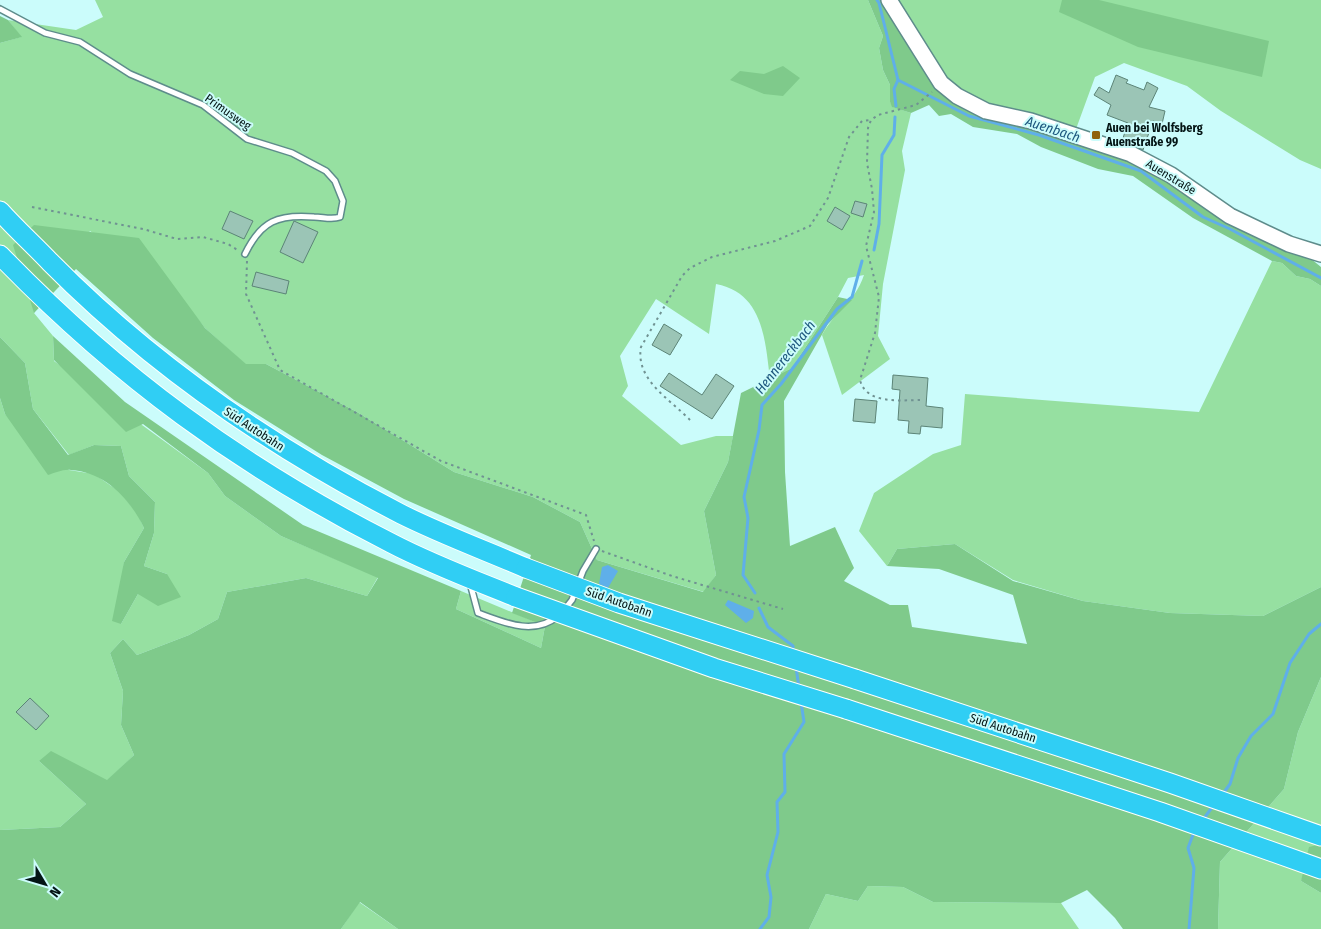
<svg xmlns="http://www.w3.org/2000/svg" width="1321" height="929" viewBox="0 0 1321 929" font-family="'Fira Sans Condensed',sans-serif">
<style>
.green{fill:#96e0a1}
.forest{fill:#7fca8b}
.water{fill:#5fafe9}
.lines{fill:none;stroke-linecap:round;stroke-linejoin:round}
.stream{stroke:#5fafe9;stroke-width:3}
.building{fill:#9bc5b6;stroke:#5c8477}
.lane-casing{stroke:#5e8c8b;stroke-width:8}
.secondary-casing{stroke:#5e8c8b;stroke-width:18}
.highway-casing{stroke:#fff;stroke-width:21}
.path{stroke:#709292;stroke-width:2;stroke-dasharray:2.5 4;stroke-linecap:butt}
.lane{stroke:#fff;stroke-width:5}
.secondary{stroke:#fff;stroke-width:15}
.highway{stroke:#30cef4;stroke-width:19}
.highway-bridge-casing{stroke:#fff;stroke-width:21;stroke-linecap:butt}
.highway-bridge{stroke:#30cef4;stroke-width:19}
.poi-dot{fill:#8f630a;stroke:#cbfcfb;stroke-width:2}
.labels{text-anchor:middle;stroke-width:4;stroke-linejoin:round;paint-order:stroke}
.street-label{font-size:12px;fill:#041515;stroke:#cbfcfb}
.poi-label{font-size:12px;font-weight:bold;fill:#041515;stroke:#cbfcfb;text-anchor:start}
.water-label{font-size:14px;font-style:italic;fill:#1d577e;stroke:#cbfcfb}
</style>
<rect width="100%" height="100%" fill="#cbfcfb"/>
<g class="green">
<path d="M95,0H868L883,36L879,48L883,70L890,85V102L893,107L911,113L902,151L905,170L883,284L878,336L890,359L842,395L822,335C835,311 854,304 864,275L848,278L838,297L792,368L770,379C765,339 763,293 716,284L709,334L656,299L620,356L628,386L622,396L681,445L716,436H733L728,462L704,511L716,575L704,592L597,560L580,522L533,497L454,472L357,412L266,364L246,365L205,328L179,296L90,231L34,313L53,336L54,361L208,473L225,496L281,536L378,577L367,596L306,578L227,592L218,619L189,635L137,655L123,639L110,653L123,691L121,725L134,755L107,781L39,761L86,804L60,827L0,830V398L5,414L69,470L94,474L120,492L137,513L144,528L124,562L121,624L138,594L167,574L144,566L154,533L155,502L129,476L121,446L94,445L69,455L33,409L25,363L0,337V43L21,37L8,20L76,30L103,17Z"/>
<path d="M882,0H1321V169L1300,160L1221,111L1187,86L1124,63L1095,77L1072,140L950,97Z"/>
<path d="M1272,261L1282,263L1296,276L1310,279L1321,286V587L1263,616L1170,613L1083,601L1013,580L955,544L897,549L887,566L859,531L874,493L933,454L961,445L965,394L1199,412Z"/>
<path d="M461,591L545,626L541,648L456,609Z"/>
<path d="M1321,677V844L1301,881L1321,893V929H1218L1220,862L1284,789L1298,732Z"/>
<path d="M868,886L903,887L933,902L1061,903L1079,929H809L826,894L858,901Z"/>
<path d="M359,902L398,929H341Z"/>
</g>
<g class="forest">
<path d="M868,0H882L950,97L1135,163L1305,254L1321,267V286L1310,279L1296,276L1282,263L1272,261L1193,218L1133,176L1098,169L1041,147L1017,134L973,127L951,114L939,116L929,105L911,113L892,107L890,102V85L883,70L879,48L883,36Z"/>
<path d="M1062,0H1099L1269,41L1262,77L1138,47L1059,12Z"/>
<path d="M0,16L8,20L22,37L0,43Z"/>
<path d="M783,66L800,78L783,96L764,94L730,80L740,71L764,74Z"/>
<path d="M34,225L139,238L205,328L246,364H266L357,412L454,472L533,497L580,522L597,560L703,592L716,575L704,511L728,462L741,393L792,368L838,297L852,300L828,324L784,401L785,472L790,546L835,527L854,568L844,581L890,605H908L912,627L1027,644L1013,595L939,569L887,566L897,549L955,544L1013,581L1083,601L1170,613L1263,616L1321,587V677L1298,732L1284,789L1220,862L1218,929H1123L1115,918L1087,890L1061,903L933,902L903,887L868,886L858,901L826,894L809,929H398L360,902L341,929H0V830L60,827L86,804L39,761L51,751L107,780L134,755L121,725L123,691L110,653L123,639L137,655L189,635L218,619L227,592L306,578L367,596L378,578L281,536L225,496L208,473L143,424L126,432L54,360L53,336L125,402L303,525L461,591L456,609L541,648L545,626L512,613L531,555L404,499L322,455L234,400L153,338L76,269L34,313L13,245Z"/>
<path d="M0,337L25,363L33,409L68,455L94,445L121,446L129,476L155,502L154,533L144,566L167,574L181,597L158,606L138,594L121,624L112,621L124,562L144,528C130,499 105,472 71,470C63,469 55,473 48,475L5,414L0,398Z"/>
<path d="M1321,844V893L1301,881L1309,847Z"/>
</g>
<g class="water">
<path d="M608,565L618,571L608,588L599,584L602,567Z"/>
<path d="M728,600L754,611L753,618L746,623L725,605Z"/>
</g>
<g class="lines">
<g class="stream">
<path d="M877,0L879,3L898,80L969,116L1039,135L1141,171L1203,217L1230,229L1321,278"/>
<path d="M896,106L894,89L898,80"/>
<path d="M874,250L879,224L882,155L894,135L895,117"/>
<path d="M755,593L743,575L748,518L744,497L759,430L762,405L781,384L837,309L852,297L862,261"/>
<path d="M759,608L768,627L793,646V651"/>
<path d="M796,667L799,688"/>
<path d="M1222,795L1230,784L1238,758L1251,736L1273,714L1290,663L1309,634L1321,624"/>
<path d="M1202,821L1213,806"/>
<path d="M760,929L769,917L771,897L767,875L778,832L777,802L785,792L784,754L804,722L801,702"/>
<path d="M1189,929L1194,868L1188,848L1194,832"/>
</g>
</g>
<g class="building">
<path d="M1116,75L1128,80L1126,83L1144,90L1147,82L1158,88L1149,107L1165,111L1162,124L1153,121L1143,150L1122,141L1128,123L1107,115L1111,105L1094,95L1099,87L1109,93Z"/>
<path d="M855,201L867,204L863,217L851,213Z"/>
<path d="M835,207L850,216L842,230L827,221Z"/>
<path d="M230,211L253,221L244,239L222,229Z"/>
<path d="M294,221L318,232L303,263L280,252Z"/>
<path d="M256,272L289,281L286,294L252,286Z"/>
<path d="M664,324L682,335L670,355L652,345Z"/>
<path d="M669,373L702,395L716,374L734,386L712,419L660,386Z"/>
<path d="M893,375L928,378L926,406L943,408L942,428L921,426L920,434L908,433L909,421L898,420L900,390L892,389Z"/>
<path d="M855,399L877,401L875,423L853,421Z"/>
<path d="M30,698L49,716L36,730L16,712Z"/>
</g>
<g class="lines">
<g class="lane-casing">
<g id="lane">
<path d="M0,9L45,33L80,42L130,74L203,105L247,139L292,153L326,171L335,181L343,201L340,217C332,220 323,217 314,217C278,214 261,221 245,254"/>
<path d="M470,583L478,613C505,623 534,636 558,616"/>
<path d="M564,610L572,600L583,571L596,549"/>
</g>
</g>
<g class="secondary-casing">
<path id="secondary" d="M889,0L941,83L957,96L986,111L1031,121L1131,154L1171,175L1230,216L1289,244L1321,254"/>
</g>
<g class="highway-casing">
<g id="highway">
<path d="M0,211C16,229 34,245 50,262C153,366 271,447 401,514C441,534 484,550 526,568"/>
<path d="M0,255C116,375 241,467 391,543C431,564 474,580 516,597"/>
<path d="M855,679L1170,783L1321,836"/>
<path d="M846,709L1160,812L1321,869"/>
</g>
</g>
<g class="path">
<path d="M32,207L143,229L177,239L203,237L228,244L239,251"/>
<path d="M247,261L246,294L280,370L441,461L586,515L594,541"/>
<path d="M920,400C902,400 866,405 860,380L875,333L879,297L866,246L874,212L872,189L867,163L868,128L871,120L878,115L916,105L932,92"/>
<path d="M690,420C671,400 635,380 641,347L682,276L690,268L712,257L775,241L810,226L828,198L849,137L862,121L871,120"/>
<path d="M602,551L672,576L783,609"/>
</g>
<use href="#lane" class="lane"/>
<use href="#secondary" class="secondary"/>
<use href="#highway" class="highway"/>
<g class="highway-bridge-casing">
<g id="highway-bridge">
<path d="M526,568L619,603L855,679"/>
<path d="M516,597L714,668L846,709"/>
</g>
</g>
<use href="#highway-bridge" class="highway-bridge"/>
</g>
<rect class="poi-dot" x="1091" y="130" width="10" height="10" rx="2.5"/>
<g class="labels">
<g class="street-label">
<text transform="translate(228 112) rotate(35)" y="4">Primusweg</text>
<text transform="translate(1171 177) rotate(31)" y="4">Auenstraße</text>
<text transform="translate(254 429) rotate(33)" y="4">Süd Autobahn</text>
<text transform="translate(619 602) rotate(19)" y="4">Süd Autobahn</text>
<text transform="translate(1003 728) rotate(18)" y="4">Süd Autobahn</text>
</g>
<g class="poi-label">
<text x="1106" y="132">Auen bei Wolfsberg<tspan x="1106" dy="14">Auenstraße 99</tspan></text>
</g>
<g class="water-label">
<text transform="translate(1053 129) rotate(18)" y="5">Auenbach</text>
<text transform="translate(785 357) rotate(-52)" y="5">Hennereckbach</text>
</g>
</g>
<g transform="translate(45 884) rotate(128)" stroke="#cbfcfb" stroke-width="4" paint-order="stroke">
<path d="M0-4L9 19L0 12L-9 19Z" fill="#041515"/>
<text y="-8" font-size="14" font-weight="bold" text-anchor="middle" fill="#041515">N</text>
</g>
</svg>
